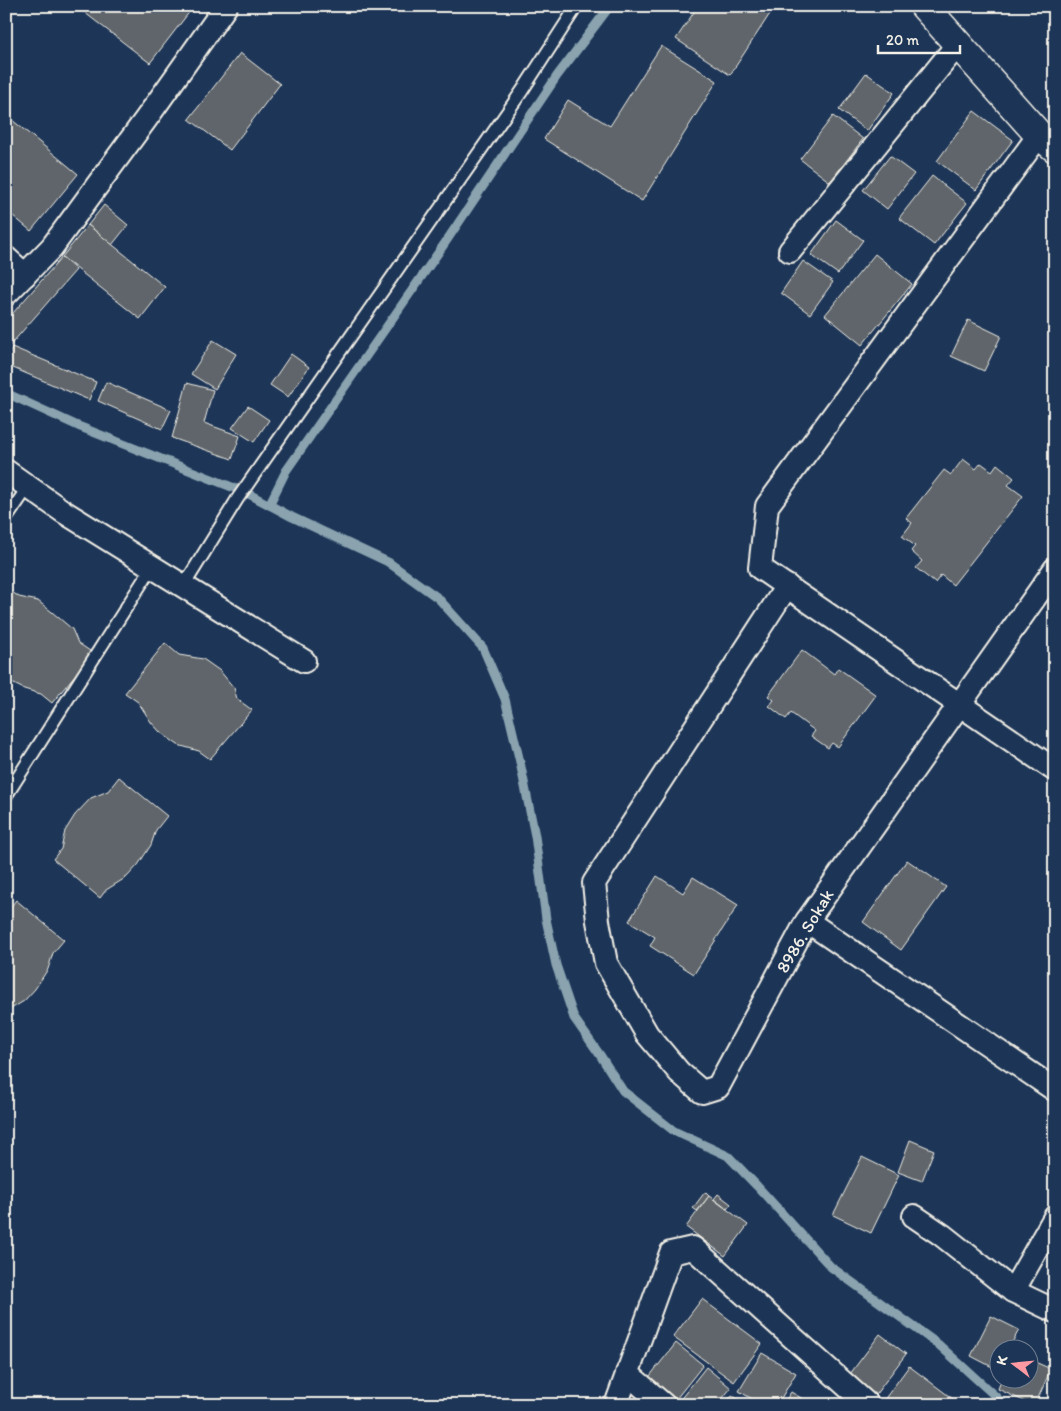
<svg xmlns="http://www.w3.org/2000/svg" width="1061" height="1411" viewBox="0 0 1061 1411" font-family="Itim,sans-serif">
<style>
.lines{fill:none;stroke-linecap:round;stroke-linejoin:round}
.stream{stroke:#8aa3af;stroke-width:9}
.building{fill:#5e656a;stroke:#f4f1e8}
.lane-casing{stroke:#f4f1e8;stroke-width:15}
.street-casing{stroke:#f4f1e8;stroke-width:26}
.primary-casing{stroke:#f4f1e8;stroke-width:31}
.lane{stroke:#1d3557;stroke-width:11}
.street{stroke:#1d3557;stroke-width:22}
.primary{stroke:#1d3557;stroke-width:28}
.labels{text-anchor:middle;stroke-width:4;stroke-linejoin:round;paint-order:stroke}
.street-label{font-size:18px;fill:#f4f1e8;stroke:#1d3557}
</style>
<rect width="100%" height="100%" fill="#1d3557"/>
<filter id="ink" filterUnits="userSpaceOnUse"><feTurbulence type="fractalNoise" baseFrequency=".02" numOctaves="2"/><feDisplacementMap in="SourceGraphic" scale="10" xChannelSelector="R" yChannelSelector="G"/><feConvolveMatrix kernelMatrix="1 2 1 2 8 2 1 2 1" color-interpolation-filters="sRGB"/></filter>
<g filter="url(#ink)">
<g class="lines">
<g class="stream">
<path d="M6,393L78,426L247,493L292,517L388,562L438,598L483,648L505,699L520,762L535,836L546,919L556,965L574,1018L600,1055L623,1091L674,1131L728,1156L757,1186L831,1267L939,1345L1005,1405"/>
<path d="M269,505L286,471L445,243L557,76L610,6"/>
</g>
</g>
<g class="building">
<path d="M76,6H194L150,63Z"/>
<path d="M698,6H775L730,75L676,39Z"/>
<path d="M1044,6H1055L1053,14Z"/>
<path d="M661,46L717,81L642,201L544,139L568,100L610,126Z"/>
<path d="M240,53L280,84L230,150L189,119Z"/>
<path d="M866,73L894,93L867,131L839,110Z"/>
<path d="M974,111L1013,140L976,190L937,161Z"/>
<path d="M6,115L78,174L31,231L6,210Z"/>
<path d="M833,116L863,139L830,182L800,159Z"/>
<path d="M890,156L914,174L887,209L863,190Z"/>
<path d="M932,176L967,203L934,245L899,218Z"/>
<path d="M104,205L128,225L112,245L88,225Z"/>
<path d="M836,220L863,240L838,274L811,255Z"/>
<path d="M88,225L165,287L140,319L62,257Z"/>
<path d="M875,254L912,284L862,345L825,315Z"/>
<path d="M62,257L76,270L6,350V321Z"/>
<path d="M803,261L833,282L810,314L781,293Z"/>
<path d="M968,320L1001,336L984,371L951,356Z"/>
<path d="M213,340L236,354L215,389L191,374Z"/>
<path d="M12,347L96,382L89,400L6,365V362Z"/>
<path d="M291,354L309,367L288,397L270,385Z"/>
<path d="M106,382L171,410L162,429L98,401Z"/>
<path d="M187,383L213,390L204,423L240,436L232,459L172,438Z"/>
<path d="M248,406L269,420L254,442L232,428Z"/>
<path d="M963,459L976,469L981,463L992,471L997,464L1014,478L1008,485L1023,496L953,585L941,575L935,583L916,568L922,561L911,551L915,546L902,536L912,523L906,518L944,470L951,475Z"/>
<path d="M8,589L19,597L38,601L52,612L72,629L78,643L93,653L52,703L41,694L24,689L6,680V591Z"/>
<path d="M165,643L179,655L203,659L220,671L234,688L237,699L252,710L210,759L199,751L178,745L160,732L151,722L138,702L125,693Z"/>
<path d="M802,650L834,674L838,668L876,695L838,747L832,743L828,748L811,736L815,731L791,713L786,719L769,706L774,700L768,696Z"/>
<path d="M119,777L167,816L156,830L151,845L138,865L127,877L106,890L100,898L53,859L61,849L65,831L75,815L91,798L108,791Z"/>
<path d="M907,860L946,887L901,950L863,922Z"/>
<path d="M657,876L683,893L693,877L738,905L694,974L650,946L655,937L629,921Z"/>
<path d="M16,900L64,940L53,953L48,969L35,989L24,1001L6,1012V913Z"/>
<path d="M910,1140L934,1150L922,1181L898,1172Z"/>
<path d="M862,1157L899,1175L871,1233L833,1215Z"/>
<path d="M705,1192L709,1196L697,1211L693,1208Z"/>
<path d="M718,1194L731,1204L727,1209L714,1199Z"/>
<path d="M709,1196L748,1225L725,1256L686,1227Z"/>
<path d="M702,1299L762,1344L734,1382L673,1337Z"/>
<path d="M991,1316L1019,1330L1009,1348H998V1370L971,1356Z"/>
<path d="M880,1334L906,1354L873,1398L847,1378Z"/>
<path d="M676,1343L703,1365L676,1399L649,1377Z"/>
<path d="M762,1353L796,1373L777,1405H762L739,1391Z"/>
<path d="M1028,1359L1051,1369L1035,1405H1032L998,1389L1002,1378H1028Z"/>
<path d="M909,1366L961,1405L881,1404Z"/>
<path d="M706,1367L731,1388L717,1405H684L679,1401Z"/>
<path d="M791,1392L813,1405H783Z"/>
<path d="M732,1395L745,1405H725Z"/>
</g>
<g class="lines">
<g class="lane-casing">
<g id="lane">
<path d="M6,519L28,487"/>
<path d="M183,587L238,498L522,91L577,6"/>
<path d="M6,796L152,567"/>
</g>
</g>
<g class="street-casing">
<g id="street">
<path d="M1039,135L767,506L760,568L1055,770"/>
<path d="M790,251L958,44"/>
<path d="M6,258L25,275"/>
<path d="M6,294L52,247L146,119L226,6"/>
<path d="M6,471L64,512L304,661"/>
<path d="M787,586L594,883L598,921L606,963L647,1034L679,1072L702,1092L718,1087L807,921L1055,569"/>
<path d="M807,921L1055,1090"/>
<path d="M914,1216L942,1235L1013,1291L1055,1311"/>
<path d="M1013,1291L1055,1217"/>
<path d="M627,1373L664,1405"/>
<path d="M616,1405L671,1253L693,1248L868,1405"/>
</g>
</g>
<g class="primary-casing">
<path id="primary" d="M924,6L1039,135L1055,148"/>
</g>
<use href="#lane" class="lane"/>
<use href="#street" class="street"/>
<use href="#primary" class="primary"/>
</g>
</g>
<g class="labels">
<g class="street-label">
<text transform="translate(805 931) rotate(-59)" y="6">8986. Sokak</text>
</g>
</g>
<rect width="1061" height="1411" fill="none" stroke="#1d3557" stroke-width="25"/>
<rect x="12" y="12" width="1036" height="1386" fill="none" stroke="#f4f1e8" stroke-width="2" filter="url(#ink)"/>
<g transform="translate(1014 1364) rotate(286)"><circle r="24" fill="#1d3557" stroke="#738091"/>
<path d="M0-4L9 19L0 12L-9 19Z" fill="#ff9aa2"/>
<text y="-8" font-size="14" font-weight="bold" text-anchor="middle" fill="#f4f1e8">K</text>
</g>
<path d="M878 45v8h82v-8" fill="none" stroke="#f4f1e8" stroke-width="2.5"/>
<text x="886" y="45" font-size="15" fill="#f4f1e8" stroke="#1d3557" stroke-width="4" paint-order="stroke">20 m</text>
</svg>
